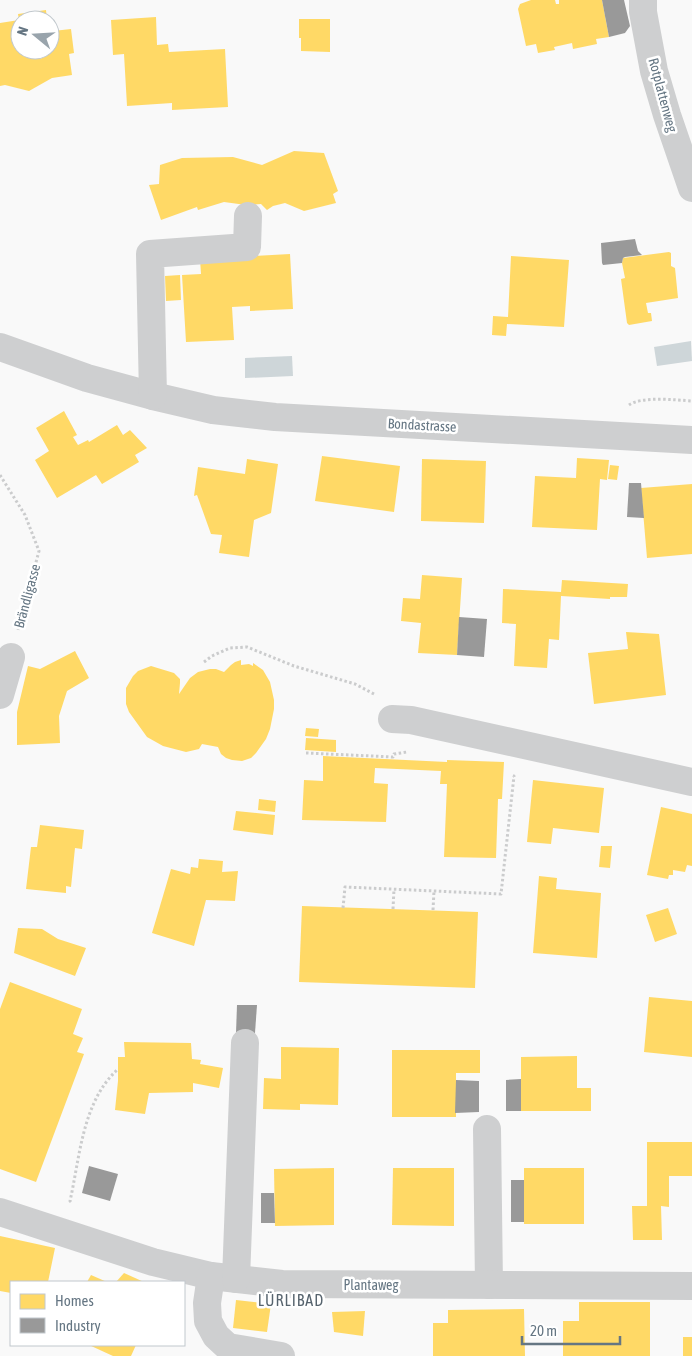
<svg xmlns="http://www.w3.org/2000/svg" width="692" height="1356" viewBox="0 0 692 1356" font-family="'Asap Condensed',sans-serif">
<style>
.water{fill:#ced6d9}
.homes{fill:#ffd966}
.industry{fill:#999}
.lines{fill:none;stroke-linecap:round;stroke-linejoin:round}
.path{stroke:#cbcccd;stroke-width:3;stroke-dasharray:2.5 2.5;stroke-linecap:butt}
.minor{stroke:#cecfd0;stroke-width:28}
.labels{text-anchor:middle;stroke-width:5;stroke-linejoin:round;paint-order:stroke}
.street-label{font-size:14px;fill:#657683;stroke:#fff}
.quarter-label{font-size:16px;letter-spacing:1px;fill:#57646e;stroke:#fff}
</style>
<rect width="100%" height="100%" fill="#f9f9f9"/>
<g class="water">
<path d="M691,341L692,361L657,366L654,347Z"/>
<path d="M292,356L293,376L245,378V358Z"/>
</g>
<g class="homes">
<path d="M531,0H555L556,4H559V0H602L609,37L596,39L597,44L573,49L572,43L554,47L555,50L538,53L536,44L526,46L518,9L520,4Z"/>
<path d="M46,10L47,20H20V50H50V30L53,31L71,29L74,53L69,54L72,75L52,78L29,91L5,85L0,86V23L19,20L18,14Z"/>
<path d="M156,17L157,45L168,44L169,52L225,49L228,107L172,110V103L127,106L124,54L113,55L111,20Z"/>
<path d="M299,19H330V52L301,51V38H299Z"/>
<path d="M294,151L324,153L338,191L333,194L336,203L304,211L285,203L273,206L267,210L261,204L246,205L224,202L198,210L197,207L161,220L149,185L159,184L160,165L182,158L233,157L262,165Z"/>
<path d="M669,252L671,253V266L675,268L678,298L646,303L648,313H651L652,321L629,325L627,323L621,279L625,278L622,263L623,258Z"/>
<path d="M290,254L293,309L250,311V306L232,307L234,340L186,342L182,275L201,274L200,259Z"/>
<path d="M511,256L569,260L564,327L507,324L506,336L492,335L493,316L508,317Z"/>
<path d="M180,275L181,300L166,301L165,276Z"/>
<path d="M64,411L77,435L73,437L78,445L88,440L89,442L117,425L123,435L130,430L147,448L135,455L139,462L102,484L96,475L57,498L35,460L49,451L36,428Z"/>
<path d="M322,456L400,466L394,512L315,501Z"/>
<path d="M577,458L609,460L607,480L600,479L597,530L532,527L535,476L576,478Z"/>
<path d="M247,459L278,464L271,513L254,520L249,557L219,553L222,535L211,534L197,495L194,496L198,467L245,474Z"/>
<path d="M422,459L486,461L484,523L421,521Z"/>
<path d="M610,465L619,466L617,480L608,479Z"/>
<path d="M692,484V554L647,558L641,488Z"/>
<path d="M422,575L462,578L457,655L418,653L421,623L401,621L403,598L420,599Z"/>
<path d="M562,580L628,584L627,597H610V599L561,596L559,640L549,639L547,668L514,666L516,624L502,623L503,589L561,592Z"/>
<path d="M626,632L659,634L666,695L594,704L588,653L628,649Z"/>
<path d="M75,651L89,678L67,691L59,716L60,743L17,745V712L28,666L40,669Z"/>
<path d="M241,660V665L249,664L253,666V663L263,670L270,682L274,700V709L270,729L266,739L256,753L251,758L242,761L232,760L226,758L221,754L218,747L202,744L199,749L186,752L163,746L147,737L129,712L126,704V688L133,676L138,671L151,666L174,673L180,679V683L179,694L190,678L198,672L210,669H216L224,672L231,665L235,662Z"/>
<path d="M306,728L319,729L318,737L305,736Z"/>
<path d="M306,738L336,740V752L305,750Z"/>
<path d="M323,756L447,762V760L504,762L502,799H498L496,858L444,857L447,784H440L441,771L375,768L374,783L388,784L386,822L302,820L304,780L323,781Z"/>
<path d="M533,780L604,788L599,833L553,828L551,844L527,842Z"/>
<path d="M259,799L276,801L275,812L258,810Z"/>
<path d="M661,807L692,814V866L687,865L685,872L673,870V875H669L668,879L647,875Z"/>
<path d="M236,811L275,815L273,835L233,830Z"/>
<path d="M40,825L84,830L82,849L75,848L71,887L66,886V893L26,889L31,847H37Z"/>
<path d="M601,846H612L610,868L599,867Z"/>
<path d="M199,859L223,861L222,872L238,871L235,901L206,900L194,946L152,933L171,869L190,874L191,867L198,868Z"/>
<path d="M539,876L557,878L556,889L601,893L597,958L533,953Z"/>
<path d="M302,906L478,912L475,988L299,982Z"/>
<path d="M668,908L677,934L655,942L646,915Z"/>
<path d="M18,928L42,929L58,939L86,948L75,976L14,953Z"/>
<path d="M10,982L82,1009L73,1034L83,1038L77,1052L84,1054L36,1182L0,1169V1009Z"/>
<path d="M649,997L692,1001V1057L644,1052Z"/>
<path d="M124,1042L191,1043L192,1059L201,1060L200,1064L223,1068L219,1088L193,1083V1092L149,1093L145,1114L115,1110L118,1081V1057H125Z"/>
<path d="M281,1047L339,1048L338,1105L300,1104V1110L263,1109L264,1078L281,1079Z"/>
<path d="M392,1050H480V1073H456V1117H392Z"/>
<path d="M577,1056V1088H591V1111H521V1057Z"/>
<path d="M647,1142H692V1176H669V1207L661,1206L662,1240H633L632,1206H647Z"/>
<path d="M334,1168V1225L275,1226L274,1169Z"/>
<path d="M393,1168H454V1226L392,1225Z"/>
<rect x="524" y="1168" width="60" height="56"/>
<path d="M0,1236L55,1248L48,1282H11V1293L0,1291Z"/>
<path d="M124,1273L144,1282H116Z"/>
<path d="M91,1275L107,1282H87Z"/>
<path d="M236,1300L271,1304L267,1332L233,1328Z"/>
<path d="M579,1302H650V1356H563V1321H579Z"/>
<path d="M524,1309L525,1356H433V1323H448V1310Z"/>
<path d="M365,1311L363,1336L334,1332L332,1312Z"/>
<rect x="683" y="1337" width="9" height="19"/>
<path d="M89,1345H136L131,1356H113Z"/>
</g>
<g class="industry">
<path d="M602,0H624L630,26L625,33L609,37Z"/>
<path d="M635,239L638,251L642,255L625,257L623,258L622,263L603,265L602,263L601,243Z"/>
<path d="M629,483H641L644,518L627,517Z"/>
<path d="M459,617L487,619L484,657L457,655Z"/>
<path d="M237,1005H257L255,1033H236Z"/>
<path d="M521,1079V1111H506V1080Z"/>
<path d="M456,1080L479,1081V1112L455,1113Z"/>
<path d="M89,1166L118,1174L110,1201L82,1193Z"/>
<rect x="511" y="1180" width="13" height="42"/>
<path d="M261,1193H274L275,1223H261Z"/>
</g>
<g class="lines">
<g class="path">
<path d="M629,405C641,396 676,400 692,401"/>
<path d="M0,475L25,515L39,551L18,630"/>
<path d="M204,662L212,656L230,648L247,647L294,666L355,684L374,694"/>
<path d="M306,753L393,757L394,754L407,752"/>
<path d="M343,908L345,887L501,894L514,776H513"/>
<path d="M393,909L394,889"/>
<path d="M433,910L434,891"/>
<path d="M71,1202L70,1201C80,1157 82,1102 118,1069"/>
</g>
<g class="minor">
<path d="M643,0V12L654,71L667,115L692,188"/>
<path d="M0,347L87,378L153,396L213,410L275,417L692,440"/>
<path d="M153,396L150,254L247,247L248,216"/>
<path d="M0,695L11,657"/>
<path d="M392,719L411,720L692,782"/>
<path d="M487,1129L489,1285"/>
<path d="M0,1212L153,1262L211,1276L282,1284L692,1286"/>
<path d="M211,1276L207,1303L208,1321L216,1336L228,1347L281,1356"/>
<path d="M236,1279L245,1043"/>
</g>
</g>
<g class="labels">
<g class="street-label">
<text transform="translate(663 95) rotate(75)" y="5">Rotplattenweg</text>
<text transform="translate(422 425) rotate(3)" y="5">Bondastrasse</text>
<text transform="translate(27 596) rotate(-75)" y="5">Brändligasse</text>
<text x="371" y="1290">Plantaweg</text>
</g>
<g class="quarter-label">
<text x="291" y="1306">LÜRLIBAD</text>
</g>
</g>
<rect x="10" y="1281" width="175" height="65" fill="#ffffff" stroke="#c1c8cd"/>
<rect x="20" y="1294" width="25" height="15" fill="#ffd966" stroke="#c1c8cd"/>
<text x="55" y="1306" font-size="15" fill="#657683">Homes</text>
<rect x="20" y="1318" width="25" height="15" fill="#999999" stroke="#c1c8cd"/>
<text x="55" y="1331" font-size="15" fill="#657683">Industry</text>
<g transform="translate(35 35) rotate(288)"><circle r="24" fill="#ffffff" stroke="#c1c8cd"/>
<path d="M0-4L9 19L0 12L-9 19Z" fill="#99a4ac"/>
<text y="-8" font-size="14" font-weight="bold" text-anchor="middle" fill="#657683">N</text>
</g>
<path d="M522 1336v8h98v-8" fill="none" stroke="#657683" stroke-width="2.5"/>
<text x="530" y="1336" font-size="15" fill="#657683" stroke="#ffffff" stroke-width="4" paint-order="stroke">20 m</text>
</svg>
